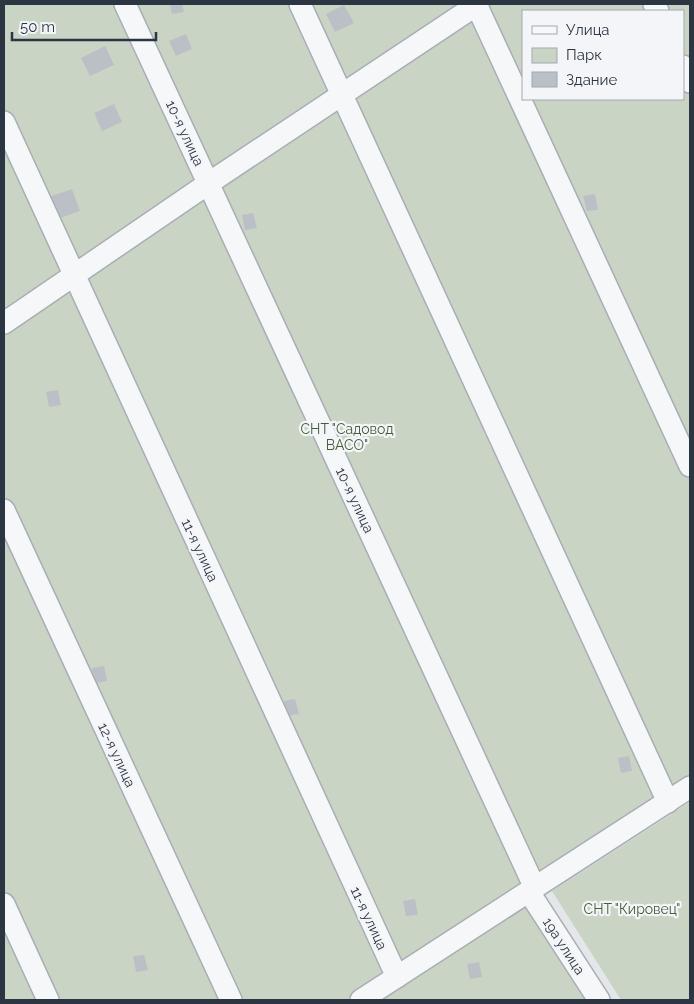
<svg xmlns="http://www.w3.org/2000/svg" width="694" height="1004" viewBox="0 0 694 1004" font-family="Raleway,sans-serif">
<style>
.green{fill:#cad4c5;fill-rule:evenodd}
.building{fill:#bbc0c7}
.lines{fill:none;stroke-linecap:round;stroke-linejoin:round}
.minor-casing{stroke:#a8aeb4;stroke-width:24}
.minor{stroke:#f6f7f9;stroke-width:21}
.labels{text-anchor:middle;stroke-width:4.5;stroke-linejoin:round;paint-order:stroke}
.street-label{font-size:14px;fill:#2c3642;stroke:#f3f5f8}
.park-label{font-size:14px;fill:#445d3a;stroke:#f3f5f8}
</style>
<rect width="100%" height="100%" fill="#e3e7ea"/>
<g class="green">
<path d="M4,4H690V775L522,888L594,1000H4ZM523,11H683V99H523Z"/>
<path d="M690,802V1000H621L552,891Z"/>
</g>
<g class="building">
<path d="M170,4H182L184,12L172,14Z"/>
<path d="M344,5L354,23L335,32L326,14Z"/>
<path d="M186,34L192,49L176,56L169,41Z"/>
<path d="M105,46L114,65L90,76L81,58Z"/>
<path d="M114,104L122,122L102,131L94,113Z"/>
<path d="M72,189L80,211L57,219L49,197Z"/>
<path d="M595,194L598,210L587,211L583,196Z"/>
<path d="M253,213L257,228L245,230L242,215Z"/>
<path d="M58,390L61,405L49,407L46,392Z"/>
<path d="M104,666L107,681L95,683L92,668Z"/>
<path d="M295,699L299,714L287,716L284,701Z"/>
<path d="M629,756L632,771L621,773L618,758Z"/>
<path d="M415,899L418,915L406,916L403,901Z"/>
<path d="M144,955L148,970L136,972L133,956Z"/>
<path d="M479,962L482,977L470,979L467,964Z"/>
</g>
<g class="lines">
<g class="minor-casing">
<g id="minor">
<path d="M125,4L535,888"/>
<path d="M300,4L668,802"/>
<path d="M476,4L690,466"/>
<path d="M654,4L658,11"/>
<path d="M683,66L690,82"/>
<path d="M4,122L397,977"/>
<path d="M4,323L209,183L478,4"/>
<path d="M4,510L231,1000"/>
<path d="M529,892L599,1000"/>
<path d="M4,904L48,1000"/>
<path d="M361,1000L690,787"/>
</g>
</g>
<use href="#minor" class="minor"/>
</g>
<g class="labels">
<g class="street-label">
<text transform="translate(185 133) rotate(65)" y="5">10-я улица</text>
<text transform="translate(355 500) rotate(65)" y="5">10-я улица</text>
<text transform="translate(200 550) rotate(65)" y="5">11-я улица</text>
<text transform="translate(117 755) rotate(65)" y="5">12-я улица</text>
<text transform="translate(369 918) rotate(65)" y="5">11-я улица</text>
<text transform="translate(564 946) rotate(57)" y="5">19а улица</text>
</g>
<g class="park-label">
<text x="347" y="434">СНТ "Садовод<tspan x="347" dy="16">ВАСО"</tspan></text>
<text x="632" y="914">СНТ "Кировец"</text>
</g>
</g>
<rect width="694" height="1004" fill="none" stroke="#2c3642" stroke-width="10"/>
<rect x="522" y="10" width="162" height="90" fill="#f3f5f8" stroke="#a3a9af"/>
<rect x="532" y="26" width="25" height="8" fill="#f6f7f9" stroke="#a3a9af"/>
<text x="566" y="35" font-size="15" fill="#2c3642">Улица</text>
<rect x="532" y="48" width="25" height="15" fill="#cad4c5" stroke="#a3a9af"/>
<text x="566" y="60" font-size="15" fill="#2c3642">Парк</text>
<rect x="532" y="72" width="25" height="15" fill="#bbc0c7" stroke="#a3a9af"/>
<text x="566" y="85" font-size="15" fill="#2c3642">Здание</text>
<path d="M12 32v8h144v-8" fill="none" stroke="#2c3642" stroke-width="2.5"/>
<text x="20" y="32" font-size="15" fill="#2c3642" stroke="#f3f5f8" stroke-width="4" paint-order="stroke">50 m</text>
</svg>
